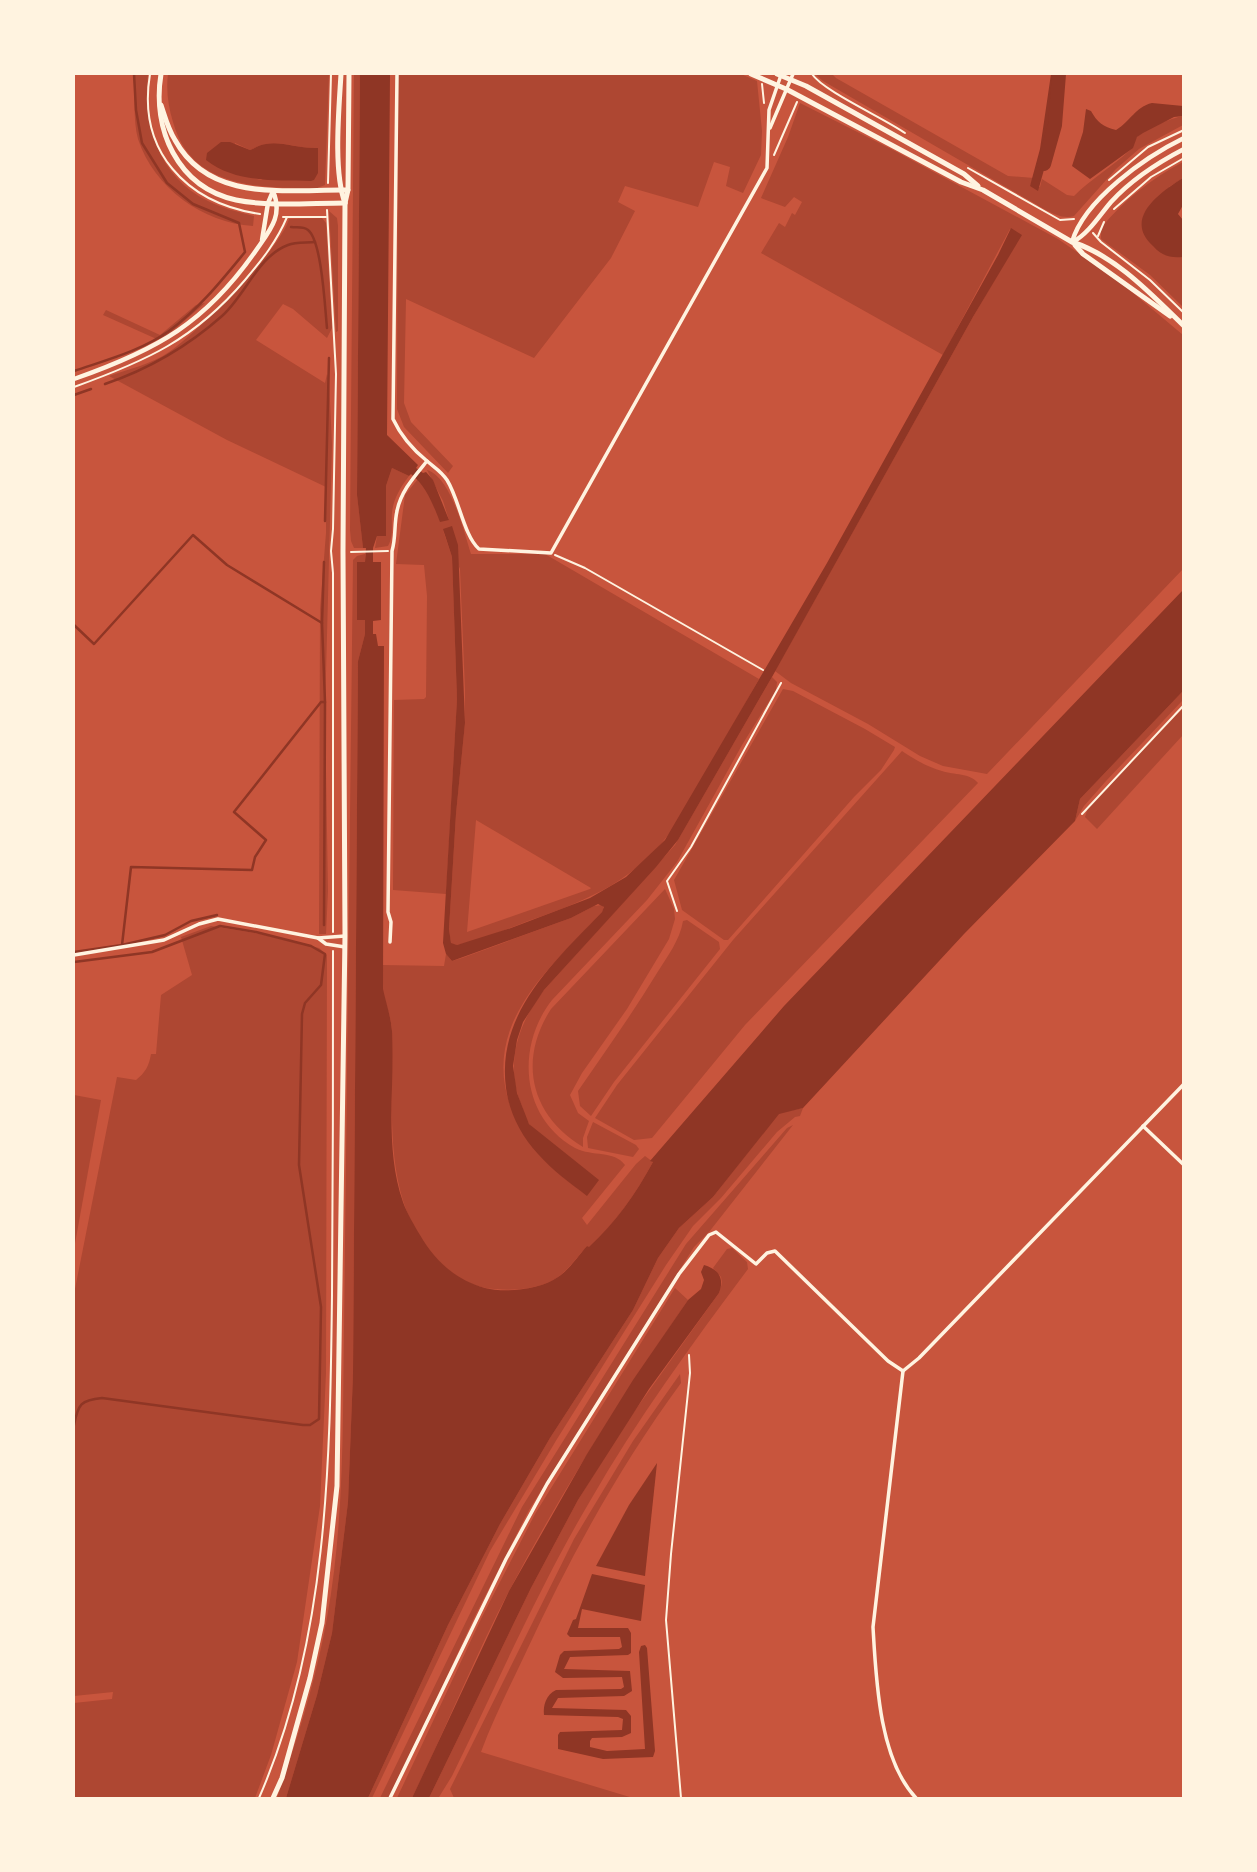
<svg xmlns="http://www.w3.org/2000/svg" width="1257" height="1872" viewBox="0 0 1257 1872" font-family="'Fira Sans Condensed',sans-serif">
<style>
.green{fill:#ae4732;fill-rule:evenodd}
.water{fill:#8f3625}
.lines{fill:none;stroke-linecap:round;stroke-linejoin:round}
.stream{stroke:#8f3625;stroke-width:2.5}
.river{stroke:#8f3625;stroke-width:14}
.path{stroke:#fff3e0;stroke-width:2}
.minor{stroke:#fff3e0;stroke-width:3.5}
.tertiary{stroke:#fff3e0;stroke-width:4.5}
.secondary{stroke:#fff3e0;stroke-width:5}
</style>
<rect width="100%" height="100%" fill="#c8553d"/>
<g class="green">
<path d="M134,74H148C142,124 159,177 208,201C222,208 238,212 254,216L253,226C203,223 154,188 138,139C133,121 135,92 134,74Z"/>
<path d="M168,74H329L325,185L317,188C260,188 191,189 173,122C168,106 166,89 168,74ZM235,143L250,150C256,148 260,144 266,144C283,141 300,149 317,148L261,180L232,173Z"/>
<path d="M354,74H360L357,495L363,548H354L351,541L350,530Z"/>
<path d="M398,74H741L757,81L762,131L761,155L743,193L726,186L730,167L714,162L698,207L625,186L618,202L635,211L611,258L534,358L406,299L404,403L411,422L453,466L448,473L404,427L397,409Z"/>
<path d="M815,74H832L836,78L1008,176L1034,178L1030,186L1040,187L1042,179L1067,195L1074,196C1091,179 1112,167 1130,150C1134,146 1134,140 1138,136C1146,128 1172,118 1183,116V125L1139,149L1116,169L1074,216C1058,221 1039,205 1025,198L823,81Z"/>
<path d="M800,103L893,150L1058,239L1120,282L1183,335V569L987,774L943,766L920,756L868,724L791,683L775,671L973,317L1021,235L1010,229L943,355L761,253L779,223L785,227L792,213L795,215L802,202L794,197L785,207L761,198L788,137Z"/>
<path d="M1183,162V178L1169,187L1173,257H1183V307L1150,275L1101,239V228C1124,200 1151,179 1183,162Z"/>
<path d="M329,211L337,218L338,226V331L336,332Z"/>
<path d="M322,218L326,223L332,328L327,338L293,309L283,304L256,340L325,383L327,374L329,380L332,445L325,711L328,891L326,934H319L320,609L326,533V487L227,440L109,376C129,369 152,364 169,352C198,332 280,250 289,219Z"/>
<path d="M205,303L161,341L103,315L106,310L160,335L196,305Z"/>
<path d="M392,468L409,476C400,488 394,498 392,512C391,523 394,536 388,546L375,548L377,536H386V486Z"/>
<path d="M427,470C451,477 464,532 471,554H545L759,679L677,823C638,880 591,899 528,921C505,930 481,940 457,945L451,944L449,929L456,814L465,723V690L460,569L443,530L452,557L457,699L446,894L393,890L394,700L424,699L426,697L427,596L424,565L396,564L405,495L418,479L427,490L436,511L449,520L443,501ZM476,820L591,888L590,889L467,932Z"/>
<path d="M365,554V562H358L357,620H365V634L358,661L353,1374L348,1502L332,1633L317,1695L286,1798H277C297,1740 316,1680 327,1618C339,1552 342,1483 343,1416L353,560L357,556Z"/>
<path d="M772,677L777,682L776,690L742,745L677,862L647,900L552,1000C516,1046 520,1117 575,1148C593,1157 614,1150 625,1165L582,1218L587,1225L636,1164L645,1156L653,1162C635,1195 616,1222 589,1248L587,1246C578,1256 568,1270 558,1277C541,1289 514,1291 495,1289C475,1288 458,1279 443,1265C379,1207 394,1110 392,1033C392,1019 386,1006 383,992C382,983 382,974 382,965L444,966L446,954L452,961L462,958L571,918L594,906L602,905L604,908L602,912C575,942 542,971 522,1005C476,1081 522,1152 587,1195L598,1180C576,1163 549,1147 531,1126C526,1121 524,1113 522,1106C504,1066 518,1023 544,990L675,845Z"/>
<path d="M783,689L793,691L865,729L895,747L894,750L881,770L854,797L728,940H724L682,910L674,880Z"/>
<path d="M1183,691V700L1106,781L1084,806L1075,821L1080,799Z"/>
<path d="M1183,708V735L1097,829L1085,817L1088,808Z"/>
<path d="M902,751C914,759 927,767 942,771C954,775 970,773 978,783L745,1025L652,1138L634,1140L595,1118L617,1085L733,940Z"/>
<path d="M665,889L674,909L675,919L669,939L627,1009L582,1073L570,1095L578,1113L589,1121L583,1138V1147C530,1115 518,1060 551,1009Z"/>
<path d="M687,920L719,942L720,949L614,1082L591,1116L580,1106L578,1091C605,1052 632,1014 657,973C667,957 680,940 683,921Z"/>
<path d="M211,926L260,934L319,948L327,955L326,1373L320,1506L297,1662L271,1755L255,1798H74V1703L112,1699L113,1692L74,1696V1294L117,1077L136,1080C145,1073 149,1066 151,1054H156L161,995L192,975L181,937Z"/>
<path d="M74,1095L101,1100L74,1249Z"/>
<path d="M803,1108L800,1116L795,1117L777,1132L721,1198L693,1226L666,1265L557,1439L490,1551L372,1798H368L448,1625L500,1524L550,1438L633,1310L658,1258L679,1228L713,1197L779,1113Z"/>
<path d="M593,1122L636,1145L639,1149L633,1157L588,1148L587,1137Z"/>
<path d="M793,1125L709,1232L694,1247L529,1510L475,1616L390,1798H380L522,1507L686,1244L787,1128Z"/>
<path d="M732,1248L747,1262L748,1269C692,1344 637,1419 590,1501C538,1589 497,1684 452,1776L439,1797L429,1798L531,1588L578,1500L626,1423L719,1293L722,1283L721,1277L713,1268L727,1249Z"/>
<path d="M675,1288L688,1300C624,1394 562,1490 509,1591C474,1658 445,1730 412,1798H397L481,1619L535,1514Z"/>
<path d="M680,1374L681,1383C620,1466 570,1557 527,1650C511,1684 494,1717 481,1752L633,1798H454L450,1789L574,1539L633,1441Z"/>
</g>
<g class="water">
<path d="M360,74H390L387,435L418,465L416,468L423,473L426,472L433,480L449,520L440,522C433,504 426,486 411,474L409,476L392,468L386,486V536H377L373,548V562H381V620L373,621V634H376L378,646H384L383,989C386,1003 391,1017 392,1031C395,1088 384,1147 403,1202C407,1213 414,1225 420,1235C435,1261 456,1280 485,1288C505,1293 540,1290 558,1277C569,1270 578,1256 587,1246L589,1247C616,1222 635,1195 653,1162L650,1161L784,1006L1183,590V691L1080,799L1075,821L964,934L803,1108L779,1114L713,1197L679,1228L658,1258L633,1310L550,1438L500,1524L448,1625L368,1798H286L317,1695L332,1633L348,1502L353,1374L358,661L365,634V620H357V562H365L366,548H363L357,495Z"/>
<path d="M1051,74H1061L1047,159L1038,191L1030,186L1040,149Z"/>
<path d="M1152,103L1183,106V116L1174,117L1143,133L1137,137L1133,148L1090,179L1072,166L1083,132L1086,109L1091,111C1097,122 1103,127 1116,130C1131,121 1135,107 1152,103Z"/>
<path d="M221,142H230L250,150C256,148 260,144 266,144C282,141 299,149 318,148V173L314,180L311,181C275,180 235,183 206,160L207,153Z"/>
<path d="M1183,178V205L1178,214L1183,220V257C1170,258 1162,256 1153,246C1123,219 1159,193 1183,178Z"/>
<path d="M1011,228L1022,235L973,317L772,677L678,840L656,867L544,990L523,1022L517,1040L513,1066L517,1093L529,1124L599,1180L587,1196C570,1183 552,1170 538,1154C521,1136 509,1112 506,1088C496,1013 555,961 602,912L604,907L598,904L571,918L452,961L446,954L443,943L457,699L452,557L443,529L452,526L458,545L465,723L456,814L449,929L451,943L457,945L511,928L590,898L626,877L665,840L827,563L998,255Z"/>
<path d="M704,1265C718,1269 725,1278 719,1293L649,1389L578,1500L531,1588L429,1798H412L509,1591L587,1454L633,1380L688,1300L701,1289L704,1280L701,1272Z"/>
<path d="M657,1463L645,1576L596,1566L629,1505Z"/>
<path d="M592,1574L645,1585L641,1621L582,1609L578,1628H628L631,1633V1653L628,1655L570,1657L564,1669L630,1671L632,1691L624,1696L558,1698L552,1708L626,1710L631,1716V1733L622,1737L592,1738L590,1741V1747L607,1751L645,1749L639,1652L641,1646L645,1645L647,1648L655,1751L653,1757L603,1759L558,1749V1735L560,1732L622,1730L623,1719L618,1717L544,1715C543,1705 546,1695 556,1690L621,1689L624,1687L622,1677L563,1678L555,1672L560,1655L564,1651L619,1649L622,1647L620,1637H570L567,1634L573,1620L576,1619Z"/>
</g>
<g class="lines">
<g class="stream">
<path d="M291,227C297,228 303,226 308,230C322,241 325,309 327,328"/>
<path d="M74,371C106,360 141,351 169,331C199,309 222,280 245,252L239,223L193,204L167,183L142,143L136,110L134,74"/>
<path d="M105,384C149,369 187,347 222,316C245,296 258,256 288,245C296,242 306,243 315,242"/>
<path d="M74,395L91,389"/>
<path d="M325,521L329,358"/>
<path d="M74,625L94,644L193,535L227,565L322,623"/>
<path d="M324,925L325,702"/>
<path d="M122,945L131,867L252,870L255,857L266,840L234,812L321,702H325L322,623L324,562"/>
<path d="M74,952L122,945L165,935L191,921L217,915"/>
<path d="M74,962L152,952L220,926L256,932L311,946L325,954L321,985L305,1003L302,1014L299,1165L321,1307L319,1419L310,1425H303L102,1398C81,1400 78,1404 74,1425"/>
</g>
<path class="river" d="M1044,164L1055,125L1059,74"/>
<g class="path">
<path d="M150,74C137,151 186,203 260,214"/>
<path d="M812,74C823,91 884,118 905,133"/>
<path d="M762,84L764,103"/>
<path d="M774,155L797,102"/>
<path d="M968,168L1060,220L1074,219"/>
<path d="M1109,180L1148,147L1184,130"/>
<path d="M328,183L331,74"/>
<path d="M1114,209L1151,177L1184,158"/>
<path d="M327,210L336,374L333,529L331,551L333,573V932"/>
<path d="M283,217H326"/>
<path d="M1093,233L1101,242L1150,280L1184,313"/>
<path d="M1098,236L1104,222"/>
<path d="M74,387C146,361 194,340 245,280C262,260 277,241 287,217"/>
<path d="M351,552L388,551"/>
<path d="M555,555L585,568L763,670"/>
<path d="M1082,814L1184,705"/>
<path d="M677,911L667,881L691,847L781,683"/>
<path d="M259,1798C328,1640 330,1464 332,1295C333,1180 333,1066 333,951"/>
<path d="M681,1798L666,1620L671,1554L690,1373L689,1355"/>
</g>
<g class="minor">
<path d="M397,74L393,419C401,436 412,449 427,461C435,468 441,471 447,480C459,499 464,536 479,549L551,553L767,168L769,110L781,75"/>
<path d="M770,128L793,74"/>
<path d="M318,938L326,944L345,947"/>
<path d="M390,942L391,922L388,912L392,551C396,538 394,524 397,511C401,491 414,477 427,461"/>
<path d="M74,955L164,940L199,924L218,919L318,938L345,936"/>
<path d="M1143,1126L1184,1165"/>
<path d="M390,1798L506,1559L547,1484L679,1274L709,1235L716,1232L756,1264L767,1253L775,1251L888,1361L903,1371"/>
<path d="M916,1798C879,1759 876,1679 873,1627L903,1371L919,1358L1184,1084"/>
</g>
<g class="tertiary">
<path d="M262,240L268,203L273,191"/>
<path d="M1072,242C1084,200 1145,157 1184,138"/>
<path d="M1073,242C1089,233 1099,216 1111,202C1131,180 1157,163 1184,149"/>
<path d="M74,379C157,350 206,323 257,249C271,229 283,215 273,191"/>
</g>
<g class="secondary">
<path d="M161,74C152,129 177,187 236,200C271,207 310,203 345,203"/>
<path d="M341,74C339,109 333,171 345,203"/>
<path d="M751,74L786,89L961,182L983,190L1072,242C1116,256 1152,295 1184,326"/>
<path d="M777,74L806,86L964,174L978,186"/>
<path d="M161,105C165,117 168,129 175,140C210,204 288,189 348,190"/>
<path d="M1075,245L1083,254L1170,316"/>
<path d="M273,1798L282,1778L310,1678L322,1623L337,1486L345,936L343,552L345,203L348,190L349,74"/>
</g>
</g>
<rect width="1257" height="1872" fill="none" stroke="#fff3e0" stroke-width="150"/>
</svg>
